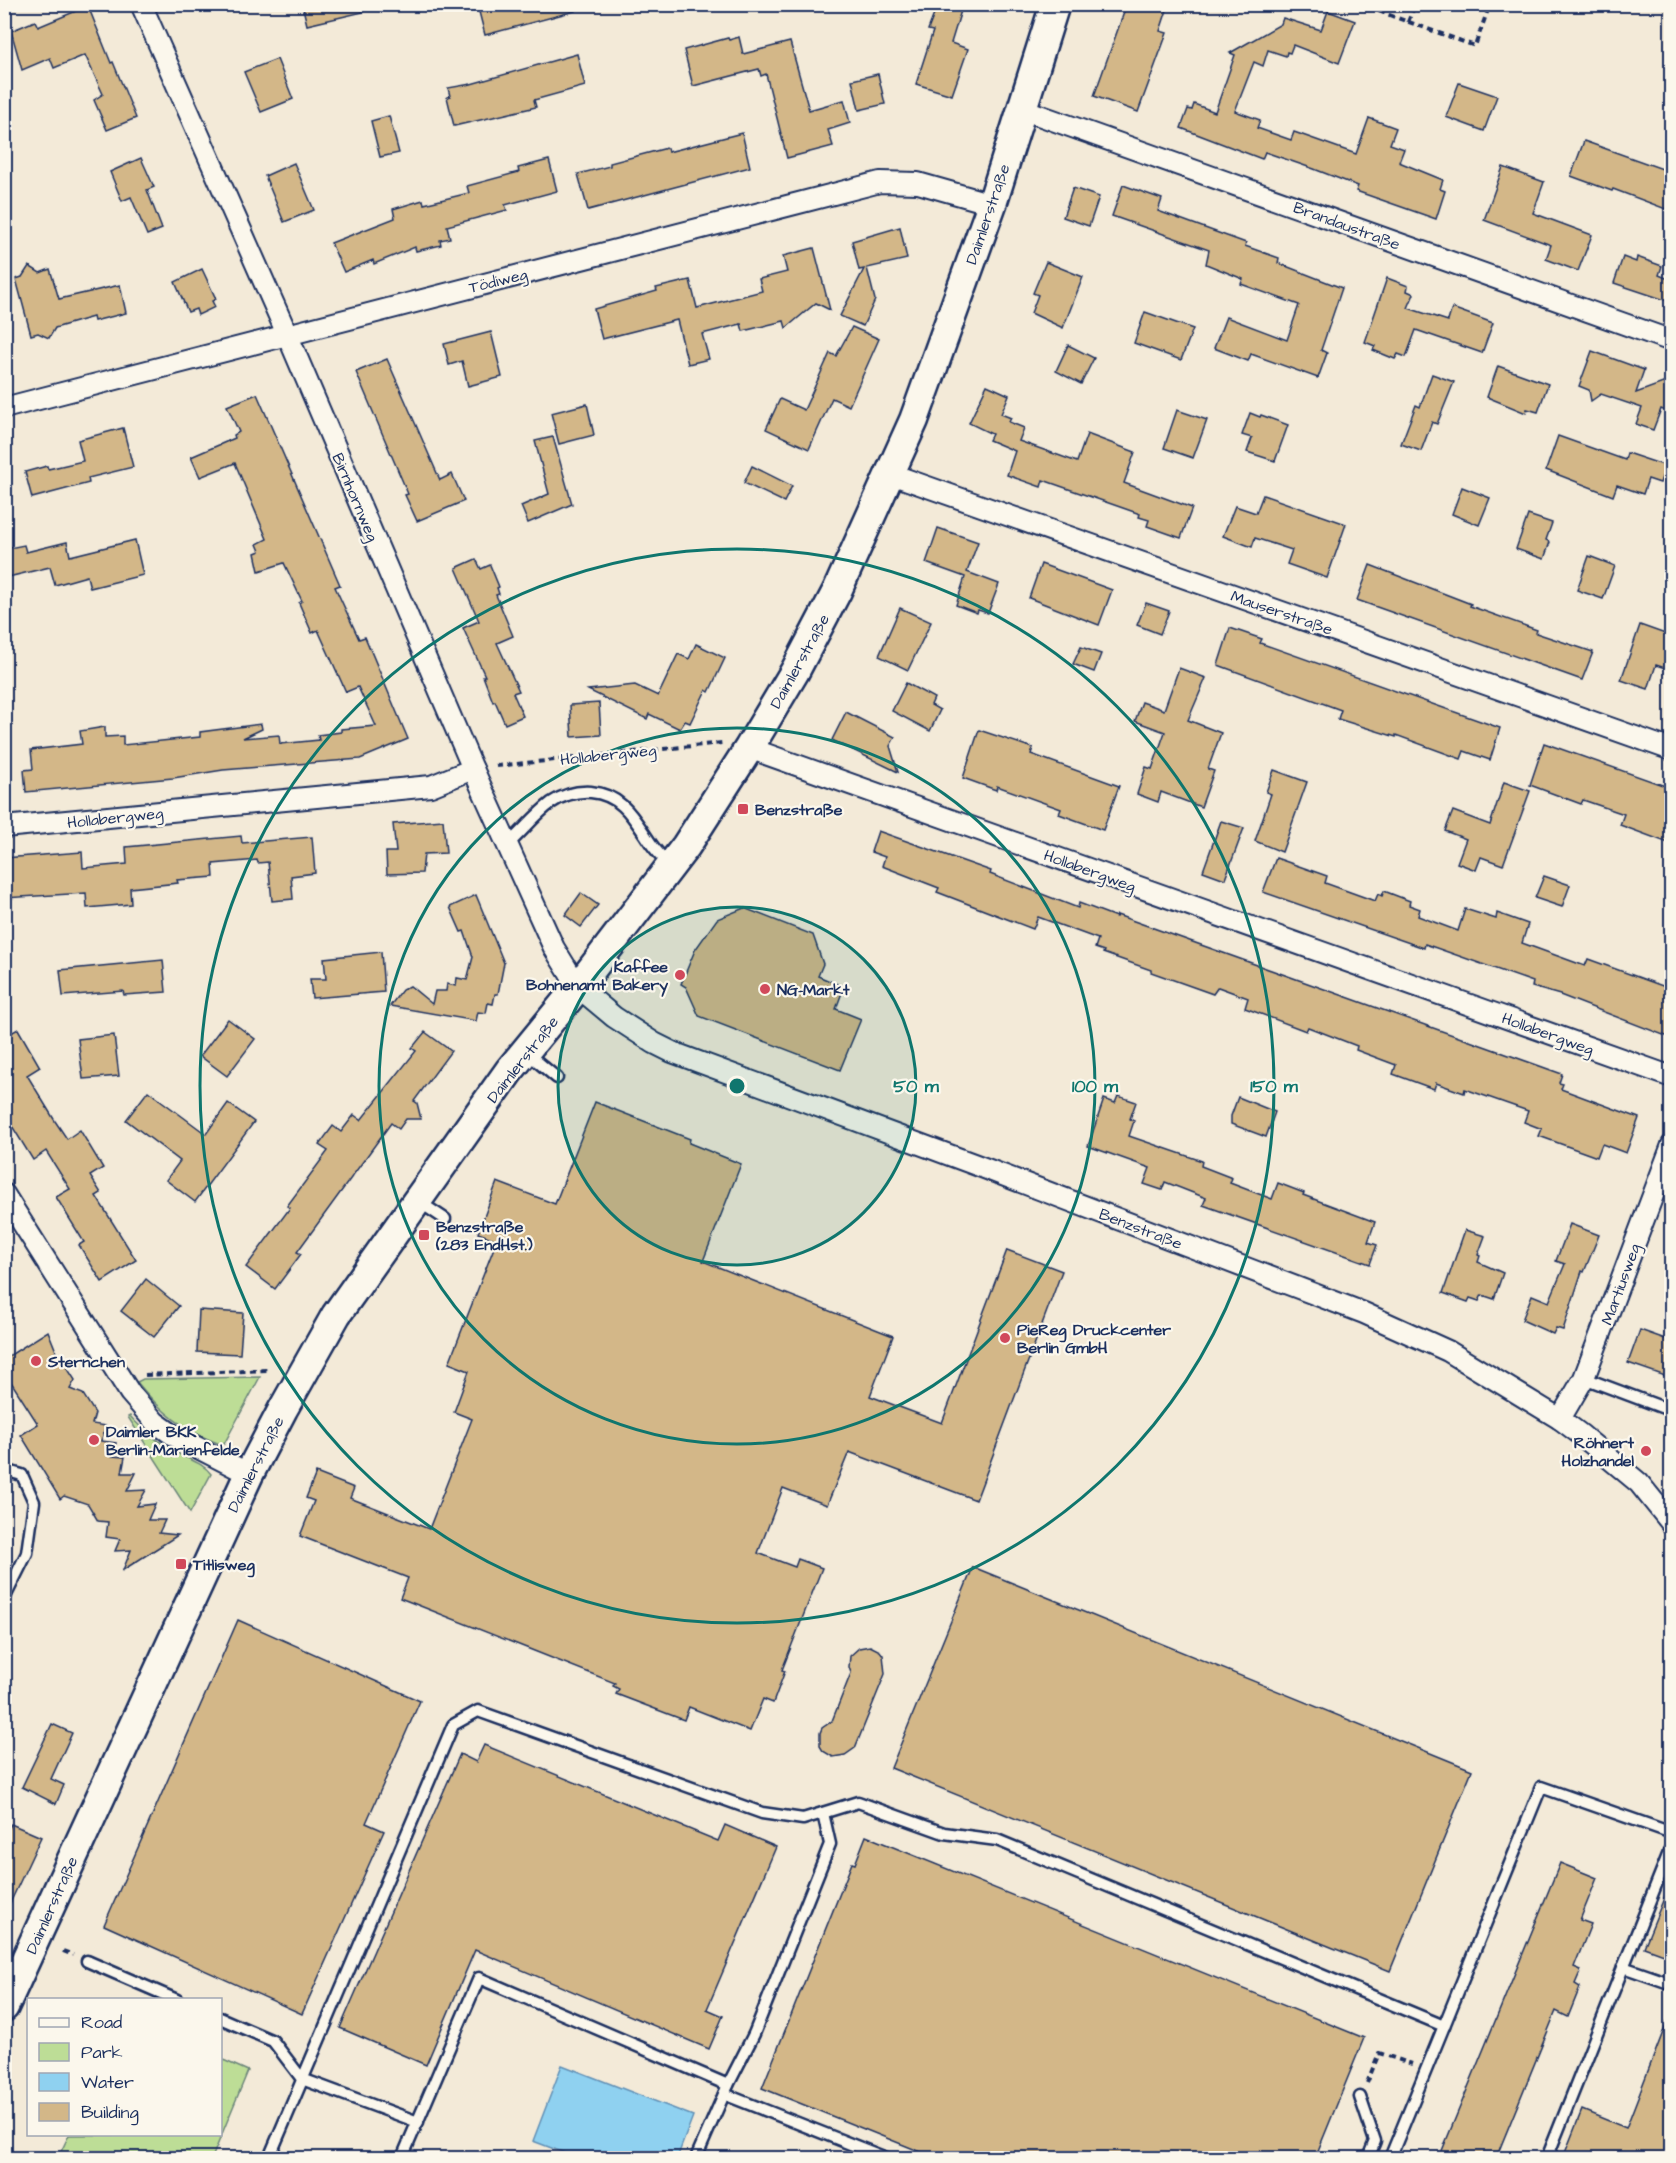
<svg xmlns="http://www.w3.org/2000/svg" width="1676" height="2163" viewBox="0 0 1676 2163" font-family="'Architects Daughter',sans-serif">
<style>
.green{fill:#bddd96;stroke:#6c867a;stroke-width:1.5}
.water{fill:#8fd1f0;stroke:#6190b6;stroke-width:1.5}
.building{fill:#d3b788;stroke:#1b2f5e;stroke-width:1.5}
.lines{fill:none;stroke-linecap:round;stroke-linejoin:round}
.lane-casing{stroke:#1b2f5e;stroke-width:15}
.street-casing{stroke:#1b2f5e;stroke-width:24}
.secondary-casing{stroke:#1b2f5e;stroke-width:33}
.path{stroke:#1b2f5e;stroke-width:4;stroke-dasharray:6 4.5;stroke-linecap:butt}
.lane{stroke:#fbf7ec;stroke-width:10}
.street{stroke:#fbf7ec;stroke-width:20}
.secondary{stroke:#fbf7ec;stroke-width:28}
.ring{fill:none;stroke:#0f766e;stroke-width:3}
.poi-dot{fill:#d1495b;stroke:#fbf7ec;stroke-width:2}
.labels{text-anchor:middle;stroke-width:4.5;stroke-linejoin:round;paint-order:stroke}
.street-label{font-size:16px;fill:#1b2f5e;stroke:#fbf7ec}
.poi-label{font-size:16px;font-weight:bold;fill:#1b2f5e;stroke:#fbf7ec;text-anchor:start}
.centre{fill:#0f766e;stroke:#fbf7ec;stroke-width:3}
.ring-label{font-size:18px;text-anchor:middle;font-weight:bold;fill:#0f766e;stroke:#fbf7ec;stroke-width:4.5;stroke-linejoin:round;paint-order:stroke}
</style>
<rect width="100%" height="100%" fill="#f3ead8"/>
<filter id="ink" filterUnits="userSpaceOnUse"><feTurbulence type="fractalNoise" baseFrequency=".0167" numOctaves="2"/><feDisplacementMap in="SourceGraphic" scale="12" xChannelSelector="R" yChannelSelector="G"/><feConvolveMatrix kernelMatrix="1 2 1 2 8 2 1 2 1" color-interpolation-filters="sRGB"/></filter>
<g filter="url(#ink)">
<g class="green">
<path d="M260,1377L224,1444H220C183,1430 162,1413 137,1382L143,1379Z"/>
<path d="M130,1416C143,1431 162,1444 179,1454C190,1460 203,1463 211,1474L190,1513L128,1417Z"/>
<path d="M221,2059L248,2071L212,2158H58L69,2135L220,2134Z"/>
</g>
<path class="water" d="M562,2065L693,2116L677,2158H578L533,2141Z"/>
<g class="building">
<path d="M302,4H362L363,12L307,25Z"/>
<path d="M477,4H574L575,11L485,35Z"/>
<path d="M938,4H963L951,43L968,49L952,95L916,84L933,31L928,30Z"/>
<path d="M1127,4H1169L1160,31L1167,33L1138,112L1094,96Z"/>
<path d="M88,6L111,63L113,62L136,118L107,130L94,100L103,94L85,55L54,68L50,58L22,70L11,31L35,21L38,27Z"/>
<path d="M1328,11L1355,21L1339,63L1293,45L1290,53L1287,52L1286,56L1268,50L1263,66L1254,62L1235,111L1260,120L1257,128L1291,140L1294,132L1356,154L1369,118L1396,128L1390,144L1404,149L1399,162L1443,180L1440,189L1445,191L1436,219L1356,191L1358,186L1314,169L1265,152L1262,159L1181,128L1188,109L1192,110L1194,104L1215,112L1235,55L1230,53L1281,24L1283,18L1321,30Z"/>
<path d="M739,37L743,54L790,42L809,110L844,100L850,123L828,130L833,146L787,158L766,74L761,76L759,69L693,86L684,50L728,38L729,40Z"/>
<path d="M577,54L585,86L534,100L536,107L454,126L447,97L450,96L448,88L471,84Z"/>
<path d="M277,59L293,99L261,112L244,72Z"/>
<path d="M878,74L885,104L859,110L852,80Z"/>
<path d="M1459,83L1497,96L1484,131L1446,117Z"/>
<path d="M389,116L399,153L380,157L371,121Z"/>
<path d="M742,133L750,167L588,210L578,174L610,166V163L667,148L668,152Z"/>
<path d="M1584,141L1671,172V211L1613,189L1612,191L1571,176Z"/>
<path d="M141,158L154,187L147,190L162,229L147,235L131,197L122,201L110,172Z"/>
<path d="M549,160L557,191L505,205L507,210L447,226L450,238L440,240L441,245L416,251L415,247L374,264L373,260L344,272L331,243L395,218L393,209L423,200L424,204L469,193L467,186L519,172L518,168Z"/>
<path d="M294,163L314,210L284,222L265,176Z"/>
<path d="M1503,167L1544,182L1533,213L1592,235L1578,271L1546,259L1551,245L1484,220Z"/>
<path d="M1123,185L1162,199L1158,211L1246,243L1245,246L1279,258L1278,263L1342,288L1321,350L1327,353L1318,378L1251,354L1248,361L1214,348L1226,317L1287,340L1299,305L1241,284L1243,279L1206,264L1209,250L1112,216Z"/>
<path d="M1073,188L1099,197L1089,226L1063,217Z"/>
<path d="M900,227L907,259L867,268L875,300L863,326L840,316L864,269L859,270L852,241Z"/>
<path d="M814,248L830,310L816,303L786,328L784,321L743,331L741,324L702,334L709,359L688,364L677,320L602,339L594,309L657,291L656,288L690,280L697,308L762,291L759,279L787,272L783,256Z"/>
<path d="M1623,257L1636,262L1637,257L1662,266L1659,275L1671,280V291L1668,301L1614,283Z"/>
<path d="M1046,262L1083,277L1063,328L1031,313L1038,295L1033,293Z"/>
<path d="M29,266L40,273L50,269L59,299L120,285L126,313L94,321L93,317L55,328L49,338L38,333L31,335L16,279L22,277Z"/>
<path d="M202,269L216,299L212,301L215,307L198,315L196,309L188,312L175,282Z"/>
<path d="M1387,278L1408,286L1407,291L1414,294L1408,308L1448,321L1452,308L1493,323L1482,353L1416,330L1406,357L1398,354L1395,359L1373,350L1375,346L1365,342Z"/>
<path d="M1145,312L1193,329L1181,360L1134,343Z"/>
<path d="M852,327L879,339L849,406L832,398L809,449L766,429L780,399L804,410L830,353L836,356Z"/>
<path d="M491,332L502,377L468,386L462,361L449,365L444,344Z"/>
<path d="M1068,345L1094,358L1081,384L1056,371Z"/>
<path d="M1592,351L1644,370L1636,393L1671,380V413L1661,409L1653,430L1636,424L1642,408L1601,394L1591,401L1589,390L1579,386Z"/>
<path d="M387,359L440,480L452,474L464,501L417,521L405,495L408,494L356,372Z"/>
<path d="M1498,366L1548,384L1538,412L1527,409L1526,413L1487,397Z"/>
<path d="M1432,374L1454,382L1437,424L1432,422L1421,451L1401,444L1416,405L1420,407Z"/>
<path d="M987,385L1009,395L1001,414L1011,418L1009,422L1024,428L1019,441L1077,462L1087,434L1135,452L1124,483L1192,508L1181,538L1147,526L1149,520L1139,517L1140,514L1043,480L1041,487L1007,475L1015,451L989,440L992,434L969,423Z"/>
<path d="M257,394L340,585L335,587L359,639L365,637L408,739L360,759L223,770L173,778L26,792L24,770L33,769L31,750L82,744L80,731L105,727V737L123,736V745L200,737V732L261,724L262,729L243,738L279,735L280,744L319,740L318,735L341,732V729L376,726L358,687L346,692L318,630L312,633L299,603L302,601L284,563L259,571L255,553L260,551L257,544L267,539L235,463L200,477L191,457L235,438L234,435L239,432L227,406Z"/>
<path d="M587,404L594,435L559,444L551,413Z"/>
<path d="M1177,410L1207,420L1193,458L1164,448Z"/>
<path d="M1250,413L1260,417L1261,415L1288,425L1275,461L1247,452L1252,438L1242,435Z"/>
<path d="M123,428L133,467L88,478L89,483L32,498L25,472L47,466L48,469L83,461L78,440Z"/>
<path d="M1558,436L1625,460L1627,453L1666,466L1660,483L1648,479L1643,494L1617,485L1613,496L1546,470Z"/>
<path d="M553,437L572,504L528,523L521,506L549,494L535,441Z"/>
<path d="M752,466L792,486L784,502L744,483Z"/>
<path d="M1462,487L1490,498L1479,525L1452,514Z"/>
<path d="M1263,495L1346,524L1327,578L1287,564L1292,550L1255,538L1252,547L1223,536L1235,506L1256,513Z"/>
<path d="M1528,515L1552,523L1546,540L1550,542L1544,559L1516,549Z"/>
<path d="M938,528L978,542L967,572L999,584L988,613L978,610L977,613L956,605L965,577L926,563Z"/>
<path d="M135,540L143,575L90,588L87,576L55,585L50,567L4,578V549L24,545L26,552L67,542L70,556Z"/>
<path d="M1589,556L1615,566L1603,599L1577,590Z"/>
<path d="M476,559L481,569L490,565L499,587L497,588L499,594L496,595L513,636L497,643L519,691L513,693L523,716L505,724L495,701L493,702L483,676H485L463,628L479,621L456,568Z"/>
<path d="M1041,564L1112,590L1099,625L1029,598Z"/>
<path d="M1370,565L1471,604L1470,606L1537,630L1536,633L1593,652L1582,680L1357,600Z"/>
<path d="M1146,603L1169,611L1160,634L1137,625Z"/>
<path d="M900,608L931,622L908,670L879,656Z"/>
<path d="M1640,625L1671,636V670L1656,665L1648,689L1621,680Z"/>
<path d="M1230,628L1262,639L1260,643L1500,728L1490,760L1464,751L1461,759L1396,735V737L1338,719L1341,710L1218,665Z"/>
<path d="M696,644L725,658L709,692L706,690L690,723L685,721L680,729L649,714L647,719L588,690L635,685L658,696L678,654L689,659Z"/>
<path d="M1081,647L1101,654L1094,672L1073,664Z"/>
<path d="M1179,668L1206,678L1188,720L1221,733L1208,769L1214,771L1201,807L1161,792L1158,802L1137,794L1146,767L1152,769L1165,732L1135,721L1142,702L1164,710Z"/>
<path d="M906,683L934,698L931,705L940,710L930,731L892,711Z"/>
<path d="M599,703L601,735L572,737L570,705Z"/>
<path d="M846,712L895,737L890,746L898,772L832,740Z"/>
<path d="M979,730L1033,748L1031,754L1119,786L1103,830L1059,814L1061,809L997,786L996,790L963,778Z"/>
<path d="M1544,743L1671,788V844L1620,825L1624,814L1583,800L1581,804L1530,785Z"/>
<path d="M1274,770L1307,782L1282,852L1255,841L1271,794L1266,792Z"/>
<path d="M1504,782L1530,791L1503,865L1481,857L1476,870L1457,863L1466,839L1445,831L1453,811L1490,825Z"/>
<path d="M443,820L446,853L424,854L422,873L387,874L386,852H396L393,824Z"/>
<path d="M1221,821L1244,828L1225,879L1203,871Z"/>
<path d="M878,831L991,871L990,874L1078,908L1079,903L1116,917L1117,915L1562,1074L1559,1083L1563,1084L1561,1089L1639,1118L1626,1153L1602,1144L1597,1157L1539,1136L1542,1129L1524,1122L1528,1111L1465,1089L1464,1093L1436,1083L1434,1089L1393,1074L1396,1065L1356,1050L1357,1046L1308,1027L1306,1031L1245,1008L1248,998L1218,987L1213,994L1151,972V970L1103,953L1104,951L1095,948L1098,939L1038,917L1033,929L937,892L939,888L882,866L885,857L871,852Z"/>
<path d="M241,836L242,843L312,837L315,873L291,876L293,899L272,901L268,862L258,863L257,860L213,864L214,877L177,880L178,883L130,888L131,904L87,908L86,893L4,898V858L82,852L83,868L127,864L126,847Z"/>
<path d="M1276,858L1327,876L1325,883L1375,901L1378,894L1382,896L1384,891L1410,901L1409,905L1420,909L1418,916L1458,931L1465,909L1496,919L1497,913L1528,924L1522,943L1585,966L1588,959L1671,989V1038L1560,995L1532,987L1533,982L1425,944L1424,948L1263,892Z"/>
<path d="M1544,876L1570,885L1562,907L1535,898Z"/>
<path d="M581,893L598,905L581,927L565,915Z"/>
<path d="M476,895L504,963L498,994H495L493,1004L488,1003L486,1013L478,1012L476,1021L390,1006L402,990L410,986L432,1004L435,991H446L447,984L456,986L457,978L467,980L473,957L464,931L461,932L450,907Z"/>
<path d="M744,908L813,935L823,964L818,976L844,987L836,1009L861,1019L840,1070L699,1016L686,987L681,984L695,950L717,919Z"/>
<path d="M381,952L384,992L312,998L310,979H326L324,958Z"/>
<path d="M163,960L166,992L124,995L123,991L63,996L60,970Z"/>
<path d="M228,1019L255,1039L227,1076L200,1056Z"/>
<path d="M18,1029L40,1067L27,1075L55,1121L67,1139L80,1130L103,1168L90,1176L101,1193L96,1196L136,1260L102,1282L79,1245L84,1242L56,1197L70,1189L46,1151L33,1160L4,1113V1037Z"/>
<path d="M425,1032L451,1051L414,1101L417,1103L421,1119H406L399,1129L391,1123L297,1252L301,1254L275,1289L246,1267L290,1208L287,1206L328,1151L319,1145L333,1126L341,1132L354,1115L361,1120L416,1051L412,1048Z"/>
<path d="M114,1035L119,1076L83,1079L78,1039Z"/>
<path d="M148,1091L206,1134L228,1103L254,1122L195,1202L166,1180L180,1161L126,1120Z"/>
<path d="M1118,1096L1136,1102L1130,1119L1134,1121L1129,1136L1202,1161L1201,1166L1232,1178L1230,1183L1272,1199L1278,1183L1304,1193L1303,1195L1375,1222L1368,1242L1377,1245L1370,1264L1203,1205L1206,1198L1165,1182L1162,1190L1144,1184L1150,1168L1088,1146L1104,1099L1115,1103Z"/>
<path d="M1238,1097L1275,1112L1266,1137L1231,1124V1116Z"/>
<path d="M595,1102L690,1139L689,1143L741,1164L703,1261L893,1336L870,1396L942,1423L1007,1250L1062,1271L976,1500L849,1452L827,1505L783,1488L758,1553L795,1567L798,1559L822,1568L782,1670L785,1671L773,1703L763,1699L750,1731L689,1707L684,1720L616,1694L619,1689L613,1686L615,1683L400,1598L408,1578L300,1536L314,1501L306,1498L316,1473L354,1488L350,1498L429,1529L472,1419L454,1412L469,1371L449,1363L497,1240L478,1233L497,1182L555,1204Z"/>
<path d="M1570,1224L1599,1235L1584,1272L1582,1271L1563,1330L1556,1328L1553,1334L1522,1320L1532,1295L1549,1302L1565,1264L1556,1261Z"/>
<path d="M1465,1230L1485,1236L1478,1255L1480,1256L1478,1262L1503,1273L1494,1299L1482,1295L1479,1301L1470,1298L1468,1302L1443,1293Z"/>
<path d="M146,1279L179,1306L154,1337L121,1311Z"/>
<path d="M199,1310L243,1313L240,1354L197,1352Z"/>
<path d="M1640,1330L1671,1341V1378L1628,1363Z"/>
<path d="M48,1331L56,1351L54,1355L64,1363L75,1380L70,1389L83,1394L95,1413L92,1424L106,1426L101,1441L116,1443L112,1456L125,1457L122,1473H136L127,1491L146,1490L137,1506L155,1504L148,1520H165L159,1533L178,1535L123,1570L131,1550L115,1551L120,1539L106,1537L108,1522L98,1521L88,1504L64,1496L60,1499L21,1435L38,1424L4,1371V1359Z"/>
<path d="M973,1567L1472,1770L1390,1971L891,1768Z"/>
<path d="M238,1620L420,1701L366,1823L384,1831L302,2014L104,1925Z"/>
<path d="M870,1646L880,1651L883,1655L885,1674L855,1748L845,1755L833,1757L823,1751L820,1746V1733L822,1728L832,1721L851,1673L849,1667L850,1656L859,1648Z"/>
<path d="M52,1724L72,1733L51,1779L64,1785L56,1804L22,1787Z"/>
<path d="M484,1745L718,1841L725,1825L776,1847L707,2009L723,2016L709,2049L475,1950L426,2065L340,2028L460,1754L476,1762Z"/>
<path d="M11,1824L41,1837L4,1916V1838Z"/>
<path d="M866,1836L1364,2038L1315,2158H936L762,2088L852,1863L855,1864Z"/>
<path d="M1560,1863L1597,1878L1580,1920L1591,1924L1574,1967L1581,1970L1575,1984L1580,1987L1568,2017L1556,2011L1496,2158H1439Z"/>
<path d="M1671,1881V1957L1644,1947Z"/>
<path d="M1670,2014L1671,2158H1563L1582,2110L1626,2128Z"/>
</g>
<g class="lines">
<g class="lane-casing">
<g id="lane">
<path d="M507,845C522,832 536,814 551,803C563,795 577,791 591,792C624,795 635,821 652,845C657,852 664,859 670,866"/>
<path d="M527,1053L557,1078"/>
<path d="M418,1201L445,1219"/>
<path d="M1584,1378L1672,1411"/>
<path d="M4,1470L22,1475L34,1502L27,1553L4,1599"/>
<path d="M87,1961L177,2000"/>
<path d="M1623,1967L1672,1984"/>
<path d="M220,2018L273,2041L302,2079L418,2122"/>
<path d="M1444,2026L1541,1787L1672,1833"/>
<path d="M724,2094L886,2158"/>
<path d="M1360,2097L1375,2141L1368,2158"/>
<path d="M269,2158L453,1725L478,1711L762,1813L803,1819L858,1802L944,1833L997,1840L1444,2026L1390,2158"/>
<path d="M402,2158L479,1978L728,2085"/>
<path d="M696,2158L728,2085L754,2034L830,1844L823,1813"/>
<path d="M1547,2158L1672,1845"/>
</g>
</g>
<g class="street-casing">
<g id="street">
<path d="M141,4L287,334L473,769L554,948L578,987L614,1017L654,1043L672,1052L979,1166L1364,1313L1448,1351L1560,1419L1580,1434L1639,1483L1672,1524"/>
<path d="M1022,109L1672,341"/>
<path d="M4,408L880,182L918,183L992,204"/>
<path d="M891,474L1672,750"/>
<path d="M749,748L1672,1077"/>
<path d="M4,827L431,786L473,769"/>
<path d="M4,1194L130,1393L155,1422L173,1435L249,1474"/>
<path d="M1560,1419L1584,1378L1672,1145"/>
</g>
</g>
<g class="secondary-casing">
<path id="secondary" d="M4,2007L249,1474L283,1409L336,1315L509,1071L578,987L686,846L749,748L795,671L837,591L914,420L992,204L1055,4"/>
</g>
<g class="path">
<path d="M1359,4L1475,46L1490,4"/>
<path d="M1408,22L1415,4"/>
<path d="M496,766L722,743"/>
<path d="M145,1375L269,1370"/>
<path d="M4,1918L11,1921"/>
<path d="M63,1951L73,1955"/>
<path d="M1367,2083L1379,2053L1412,2064"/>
</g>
<use href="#lane" class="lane"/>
<use href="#street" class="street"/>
<use href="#secondary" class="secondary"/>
</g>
</g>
<circle cx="737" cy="1086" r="179" fill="#0f766e" fill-opacity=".12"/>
<g class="ring">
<circle cx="737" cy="1086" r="179"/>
<circle cx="737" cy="1086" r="358"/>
<circle cx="737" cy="1086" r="537"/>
</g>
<g class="poi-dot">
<rect x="737" y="803" width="12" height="12" rx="3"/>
<circle cx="680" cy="975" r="6"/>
<circle cx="765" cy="989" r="6"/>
<rect x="418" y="1229" width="12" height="12" rx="3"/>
<circle cx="1005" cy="1338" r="6"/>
<circle cx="36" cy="1361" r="6"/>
<circle cx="94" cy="1440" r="6"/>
<circle cx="1646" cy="1451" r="6"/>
<rect x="175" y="1558" width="12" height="12" rx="3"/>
</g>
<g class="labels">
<g class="street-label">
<text transform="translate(987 214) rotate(-71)" y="6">Daimlerstraße</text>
<text transform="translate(1347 225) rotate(20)" y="6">Brandaustraße</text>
<text transform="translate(498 280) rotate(-14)" y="6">Tödiweg</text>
<text transform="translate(356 497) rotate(67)" y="6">Birnhornweg</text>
<text transform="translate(1282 612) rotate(19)" y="6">Mauserstraße</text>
<text transform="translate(799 661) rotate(-61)" y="6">Daimlerstraße</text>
<text transform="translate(608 754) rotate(-6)" y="6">Hollabergweg</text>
<text transform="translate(115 817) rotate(-6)" y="6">Hollabergweg</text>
<text transform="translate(1090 870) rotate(20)" y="6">Hollabergweg</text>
<text transform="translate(1548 1033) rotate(20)" y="6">Hollabergweg</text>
<text transform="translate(522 1059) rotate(-52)" y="6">Daimlerstraße</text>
<text transform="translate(1141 1228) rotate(21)" y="6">Benzstraße</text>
<text transform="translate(1620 1284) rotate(-70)" y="6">Martiusweg</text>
<text transform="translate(255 1464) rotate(-63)" y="6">Daimlerstraße</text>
<text transform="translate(51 1905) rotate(-66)" y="6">Daimlerstraße</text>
</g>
<g class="poi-label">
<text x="755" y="815">Benzstraße</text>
<text x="668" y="972" text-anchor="end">Kaffee<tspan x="668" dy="18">Bohnenamt Bakery</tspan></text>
<text x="777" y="995">NG-Markt</text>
<text x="436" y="1232">Benzstraße<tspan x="436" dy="18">(283 EndHst.)</tspan></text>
<text x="1017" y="1335">PieReg Druckcenter<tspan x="1017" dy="18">Berlin GmbH</tspan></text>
<text x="48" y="1367">Sternchen</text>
<text x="106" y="1437">Daimler BKK<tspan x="106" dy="18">Berlin-Marienfelde</tspan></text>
<text x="1634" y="1448" text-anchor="end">Röhnert<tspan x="1634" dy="18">Holzhandel</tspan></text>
<text x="193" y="1570">Titlisweg</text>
</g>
</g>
<circle cx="737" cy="1086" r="9" class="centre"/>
<g class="ring-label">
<text x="916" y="1092">50 m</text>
<text x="1095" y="1092">100 m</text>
<text x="1274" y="1092">150 m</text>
</g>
<rect width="1676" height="2163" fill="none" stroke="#fbf7ec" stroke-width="24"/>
<rect x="12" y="12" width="1652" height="2139" fill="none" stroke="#1b2f5e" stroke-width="2" filter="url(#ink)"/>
<rect x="27" y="1998" width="195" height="138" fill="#fbf7ec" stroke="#a1a7b3" stroke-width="1.5"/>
<rect x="39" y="2018" width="30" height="9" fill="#fbf7ec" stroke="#a1a7b3" stroke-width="1.5"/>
<text x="81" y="2028" font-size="18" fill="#1b2f5e">Road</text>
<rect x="39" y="2043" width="30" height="18" fill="#bddd96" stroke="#a1a7b3" stroke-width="1.5"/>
<text x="81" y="2058" font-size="18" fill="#1b2f5e">Park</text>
<rect x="39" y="2073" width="30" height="18" fill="#8fd1f0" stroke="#a1a7b3" stroke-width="1.5"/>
<text x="81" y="2088" font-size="18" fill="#1b2f5e">Water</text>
<rect x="39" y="2103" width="30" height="18" fill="#d3b788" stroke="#a1a7b3" stroke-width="1.5"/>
<text x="81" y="2118" font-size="18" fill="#1b2f5e">Building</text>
</svg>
